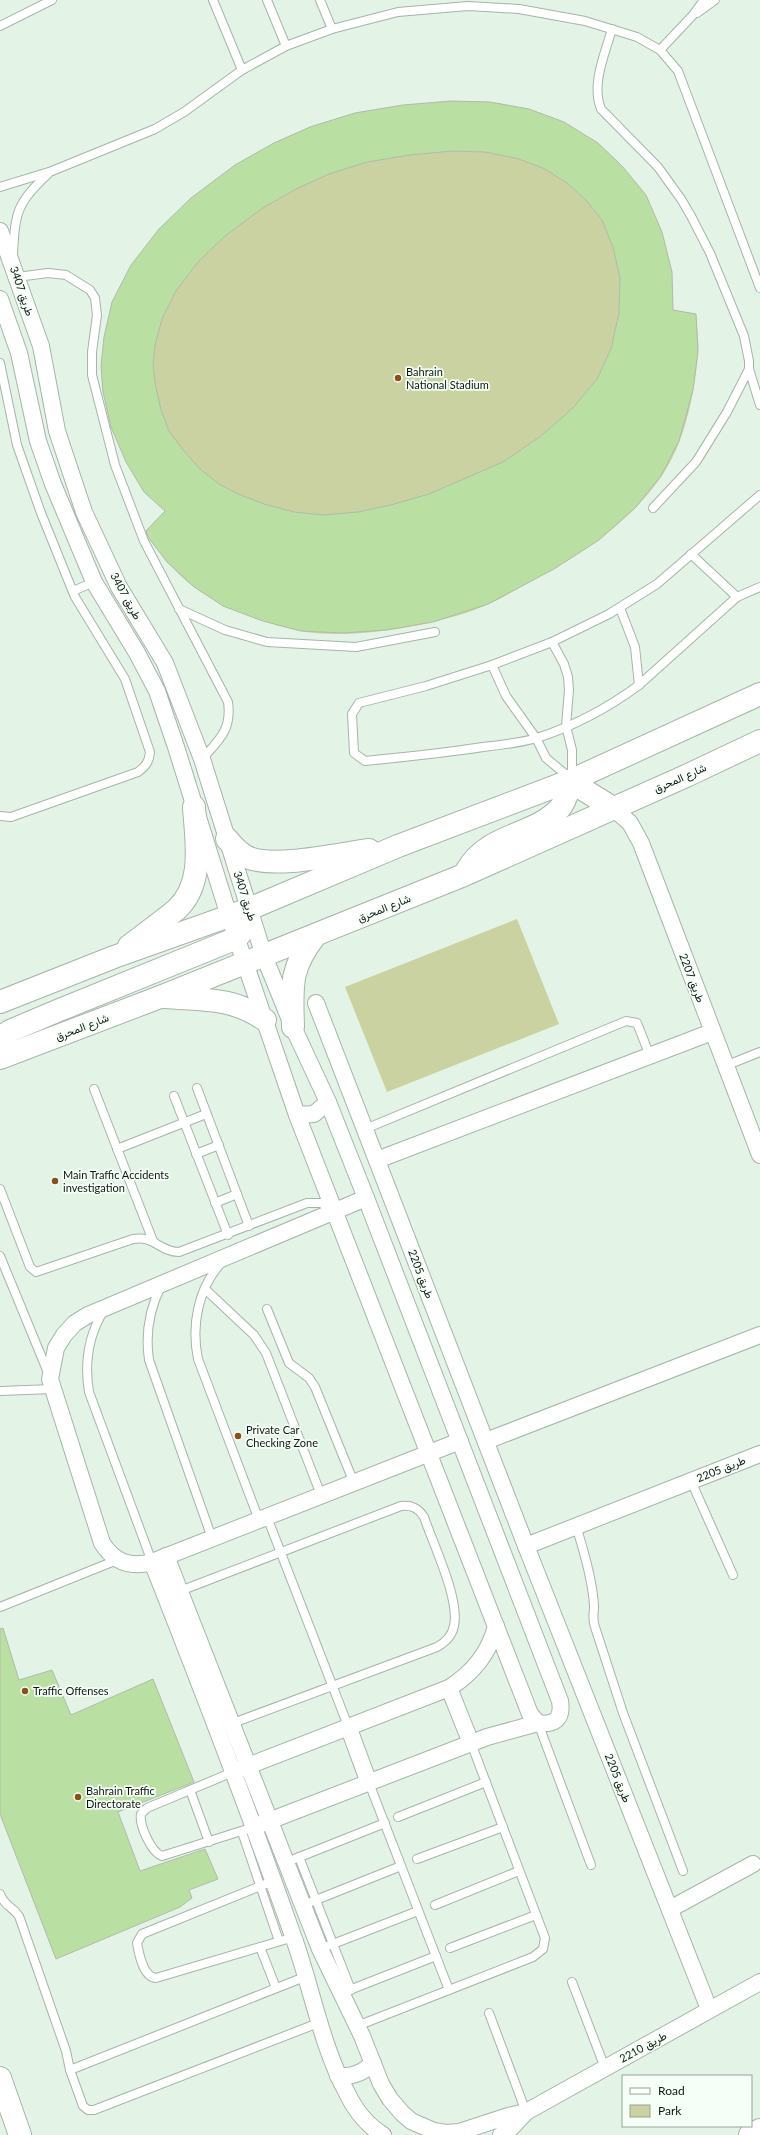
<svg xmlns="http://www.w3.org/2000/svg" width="760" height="2135" viewBox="0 0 760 2135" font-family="Lato,Vazirmatn,sans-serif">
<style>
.green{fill:#cad2a1}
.building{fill:#b9e0a2;stroke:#b1bbac;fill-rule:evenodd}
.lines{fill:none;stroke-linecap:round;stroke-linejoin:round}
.lane-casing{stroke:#a5b5a9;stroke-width:10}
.street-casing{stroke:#a5b5a9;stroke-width:18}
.secondary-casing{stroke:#a5b5a9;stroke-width:24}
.primary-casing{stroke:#a5b5a9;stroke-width:24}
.lane{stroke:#fff;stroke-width:8}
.street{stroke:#fff;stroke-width:16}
.secondary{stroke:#fff;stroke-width:22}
.primary{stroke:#fff;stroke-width:22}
.poi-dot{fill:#8e4e16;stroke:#f5fff7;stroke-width:1.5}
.labels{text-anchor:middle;stroke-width:3.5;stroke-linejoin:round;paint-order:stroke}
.street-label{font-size:11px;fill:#111713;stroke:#f5fff7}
.poi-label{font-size:11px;fill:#111713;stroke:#f5fff7;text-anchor:start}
</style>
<rect width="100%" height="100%" fill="#e3f4e7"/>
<g class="green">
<path d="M451,101L490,102L529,109L598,143L622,166L646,195L672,272L673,310L696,314C697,326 699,340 698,352C695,393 685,443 661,477C630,522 581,555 533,580C519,588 504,597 489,604C443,625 349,641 300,631C262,623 224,609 194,587C174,572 159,552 145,532L165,511L144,492L103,392L101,366L104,337L112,302L235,165L274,143L310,127L355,113L403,105Z"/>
<path d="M517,919L559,1024L387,1092L345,987Z"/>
</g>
<g class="building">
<path d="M451,101L490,102L529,109L564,122L598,143L622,166L646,195L662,232L672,272L673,310L696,314L698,351L693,390L679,441L661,476L635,508L599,540L554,569L488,604L433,622L386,630L343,633L301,631L263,621L223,606L193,586L167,562L148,537L146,531L165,511L144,492L126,462L111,427L103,392L101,366L104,337L112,302L131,265L159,229L191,198L235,165L274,143L310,127L355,113L403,105ZM453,151L485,152L516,158L543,168L567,183L586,200L602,220L613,247L620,278L619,313L611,349L597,379L573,408L541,436L503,462L429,494L391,505L358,512L323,515L294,512L264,504L238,494L219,484L200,469L183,450L169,431L161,410L155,383L153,365L155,345L162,319L176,291L198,262L225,236L264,207L298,188L329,174L367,162L410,155Z"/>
<path d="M3,1628L19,1680L52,1670L71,1715L153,1679L194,1782L118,1812L140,1871L205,1849L218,1879L189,1890L192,1898L180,1907L56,1959L0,1814V1629Z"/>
</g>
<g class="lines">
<g class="lane-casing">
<g id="lane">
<path d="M213,0L242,70"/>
<path d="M267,0L286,46"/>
<path d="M320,0L332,29"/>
<path d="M697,13L715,0"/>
<path d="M0,26L52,0"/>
<path d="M612,29C605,54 591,84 601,109L658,167L681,199L691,216L710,253L744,336L749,361V369L760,405"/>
<path d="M660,50L693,15L704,0"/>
<path d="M0,187L52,171L155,129L184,112L242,70L286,46L332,29L398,12L468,6L519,9L585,21L637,37L660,50L678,71L760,288"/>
<path d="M13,254C15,213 17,202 48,174"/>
<path d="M17,277L48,273L66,275L90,290L95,298L97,315L92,352V375L115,465L144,541L228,702C232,730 219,740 202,759"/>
<path d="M0,363L17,445L41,513L75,597L125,679L150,752C149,762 146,766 138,772L11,817L0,816"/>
<path d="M760,495L657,584L609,614L552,642L492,665L426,686L359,703L352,714L354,753L365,761C405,757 444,753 483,747C501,745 520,743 537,738C574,726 608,708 639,685L737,597L760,587"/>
<path d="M653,508L696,462L727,412L749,369"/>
<path d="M691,554L737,597"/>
<path d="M73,591L94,582"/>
<path d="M620,608L635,647L639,685"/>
<path d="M179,609L225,630L267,642L356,647L435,632"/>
<path d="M552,642L564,664L568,677L569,690L566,726L572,750V778"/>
<path d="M492,665L506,696L536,738L546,758L570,778"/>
<path d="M725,1066L760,1052"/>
<path d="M197,1088L249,1226"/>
<path d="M94,1089L153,1241"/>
<path d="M174,1096L228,1235"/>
<path d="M365,1129L626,1021L637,1023L650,1056"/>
<path d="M117,1149L206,1114"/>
<path d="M196,1154L219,1145"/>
<path d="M0,1189L30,1267L36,1272L133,1239C154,1235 160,1252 179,1252L307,1203H321L333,1210"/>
<path d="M215,1203L237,1194"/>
<path d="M0,1256L49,1375"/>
<path d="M223,1261C198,1287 191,1325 198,1359L259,1520"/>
<path d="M161,1286C149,1310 145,1333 149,1360L212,1538"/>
<path d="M205,1289L254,1335L266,1353L321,1495"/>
<path d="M267,1309L289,1363L309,1378L315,1387L354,1483"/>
<path d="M104,1310C88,1336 84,1362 89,1392L152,1562"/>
<path d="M0,1391L53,1389"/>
<path d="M691,1481L733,1575"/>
<path d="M267,1517L348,1726"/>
<path d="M576,1526C583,1548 593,1584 594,1606C594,1614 592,1619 595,1627L623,1713L683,1871"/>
<path d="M180,1591L401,1506C412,1505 418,1508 424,1517C433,1544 460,1599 454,1626C452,1636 446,1642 437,1647L233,1723"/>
<path d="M0,1607L117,1560"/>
<path d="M538,1723L591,1865"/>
<path d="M233,1772L147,1808L141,1814C139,1825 151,1852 162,1856L254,1827"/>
<path d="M369,1783L449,1990"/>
<path d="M190,1790L209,1842"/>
<path d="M398,1817L486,1782"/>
<path d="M242,1832L279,1941"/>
<path d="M299,1857L351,1990"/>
<path d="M417,1859L503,1827"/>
<path d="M287,1862L385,1823"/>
<path d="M273,1881L142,1934L137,1943C139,1954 143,1977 156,1978L294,1937"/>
<path d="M0,1894C5,1907 12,1906 19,1916L66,2051L70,2070L83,2106L88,2110H94L321,2022"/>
<path d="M311,1902L401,1866"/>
<path d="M435,1905L519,1871"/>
<path d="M260,1947L276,1988"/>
<path d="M450,1948L536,1915"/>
<path d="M320,1949L418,1911"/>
<path d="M572,1982L605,2068"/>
<path d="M347,1991L436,1956"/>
<path d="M489,2013L526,2112"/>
<path d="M357,2026L533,1957L543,1949L545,1938L471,1743"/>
<path d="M70,2070L307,1976"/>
</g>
</g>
<g class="street-casing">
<g id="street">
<path d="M0,231L41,346L57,431L84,512L119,587L165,663L202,759L264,956L293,1027L328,1102L366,1198L560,1701C563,1719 555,1725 538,1723L530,1714L297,1115L229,916L176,747L157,691L137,653L94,582L53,484L38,441L19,353L0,299"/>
<path d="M613,808L630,823L641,843L760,1155"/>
<path d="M316,1003L526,1546L709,2009"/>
<path d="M297,1115L314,1114L328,1102"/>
<path d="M377,1160L712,1032"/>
<path d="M366,1198L88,1315L75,1323L64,1335L56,1348L50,1379L102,1543C114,1562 130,1568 152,1562L460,1441"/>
<path d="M486,1441L760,1335"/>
<path d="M526,1546L760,1454"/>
<path d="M166,1556L320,1949L362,2036L381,2084L390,2099L402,2113L411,2121L434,2131L446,2133L459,2132L508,2116L526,2112"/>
<path d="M152,1562C201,1686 249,1811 293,1936C312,1988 321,2045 347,2093C355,2110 367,2125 383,2135"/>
<path d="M449,1688L471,1743"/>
<path d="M348,1726L369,1783"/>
<path d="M240,1769L449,1688C473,1673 489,1654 496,1626"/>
<path d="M261,1824L487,1737L538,1723"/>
<path d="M670,1909L753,1864"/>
<path d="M338,2076C353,2077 362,2073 373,2063"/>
<path d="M501,2135L511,2128L526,2112L760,1982"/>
</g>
</g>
<g class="secondary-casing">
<g id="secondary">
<path d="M572,780L584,790L613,808"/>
<path d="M227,839C232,845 238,852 245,856C270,870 339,854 369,850"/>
<path d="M467,870C488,833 535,836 560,808C566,801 569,788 572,780"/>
<path d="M129,946C145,934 161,922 176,910C205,884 196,841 194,807"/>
<path d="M165,997C203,1000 232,997 265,1020"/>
<path d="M0,1002L114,957L249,909L398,846L572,780L760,694"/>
<path d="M293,1027C292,987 289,969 315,936"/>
<path d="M0,1038L10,1031L57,1011L237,938L247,925L249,909"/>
<path d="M0,1058L160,997L464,875L686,776L760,741"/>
<path d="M0,2078L20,2135"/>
</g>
</g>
<g class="primary-casing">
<path id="primary" d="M750,2135L760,2130"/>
</g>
<use href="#lane" class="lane"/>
<use href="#street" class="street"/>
<use href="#secondary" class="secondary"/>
<use href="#primary" class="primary"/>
</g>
<g class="poi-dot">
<circle cx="398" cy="378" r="4"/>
<circle cx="55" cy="1181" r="4"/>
<circle cx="238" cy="1436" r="4"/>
<circle cx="25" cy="1691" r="4"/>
<circle cx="78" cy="1797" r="4"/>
</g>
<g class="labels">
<g class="street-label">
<text transform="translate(22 291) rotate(71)" y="4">طريق 3407</text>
<text transform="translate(126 596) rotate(61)" y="4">طريق 3407</text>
<text transform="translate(680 778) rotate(-24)" y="4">شارع المحرق</text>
<text transform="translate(245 896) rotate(72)" y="4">طريق 3407</text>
<text transform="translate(384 908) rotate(-22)" y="4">شارع المحرق</text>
<text transform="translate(692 978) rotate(69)" y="4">طريق 2207</text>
<text transform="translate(82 1027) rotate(-21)" y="4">شارع المحرق</text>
<text transform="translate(421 1274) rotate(69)" y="4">طريق 2205</text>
<text transform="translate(721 1469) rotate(-22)" y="4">طريق 2205</text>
<text transform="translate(618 1778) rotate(68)" y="4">طريق 2205</text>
<text transform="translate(643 2047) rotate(-29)" y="4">طريق 2210</text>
</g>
<g class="poi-label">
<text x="406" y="376">Bahrain<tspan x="406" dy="13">National Stadium</tspan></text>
<text x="63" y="1179">Main Traffic Accidents<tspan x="63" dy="13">investigation</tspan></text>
<text x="246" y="1434">Private Car<tspan x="246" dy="13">Checking Zone</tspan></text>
<text x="33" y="1695">Traffic Offenses</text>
<text x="86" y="1795">Bahrain Traffic<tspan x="86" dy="13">Directorate</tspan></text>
</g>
</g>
<rect x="622" y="2075" width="130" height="52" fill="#f5fff7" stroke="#9aa29c"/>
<rect x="630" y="2088" width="20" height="6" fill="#ffffff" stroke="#9aa29c"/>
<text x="658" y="2095" font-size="12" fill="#111713">Road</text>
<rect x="630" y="2105" width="20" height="12" fill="#cad2a1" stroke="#9aa29c"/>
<text x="658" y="2115" font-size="12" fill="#111713">Park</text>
</svg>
